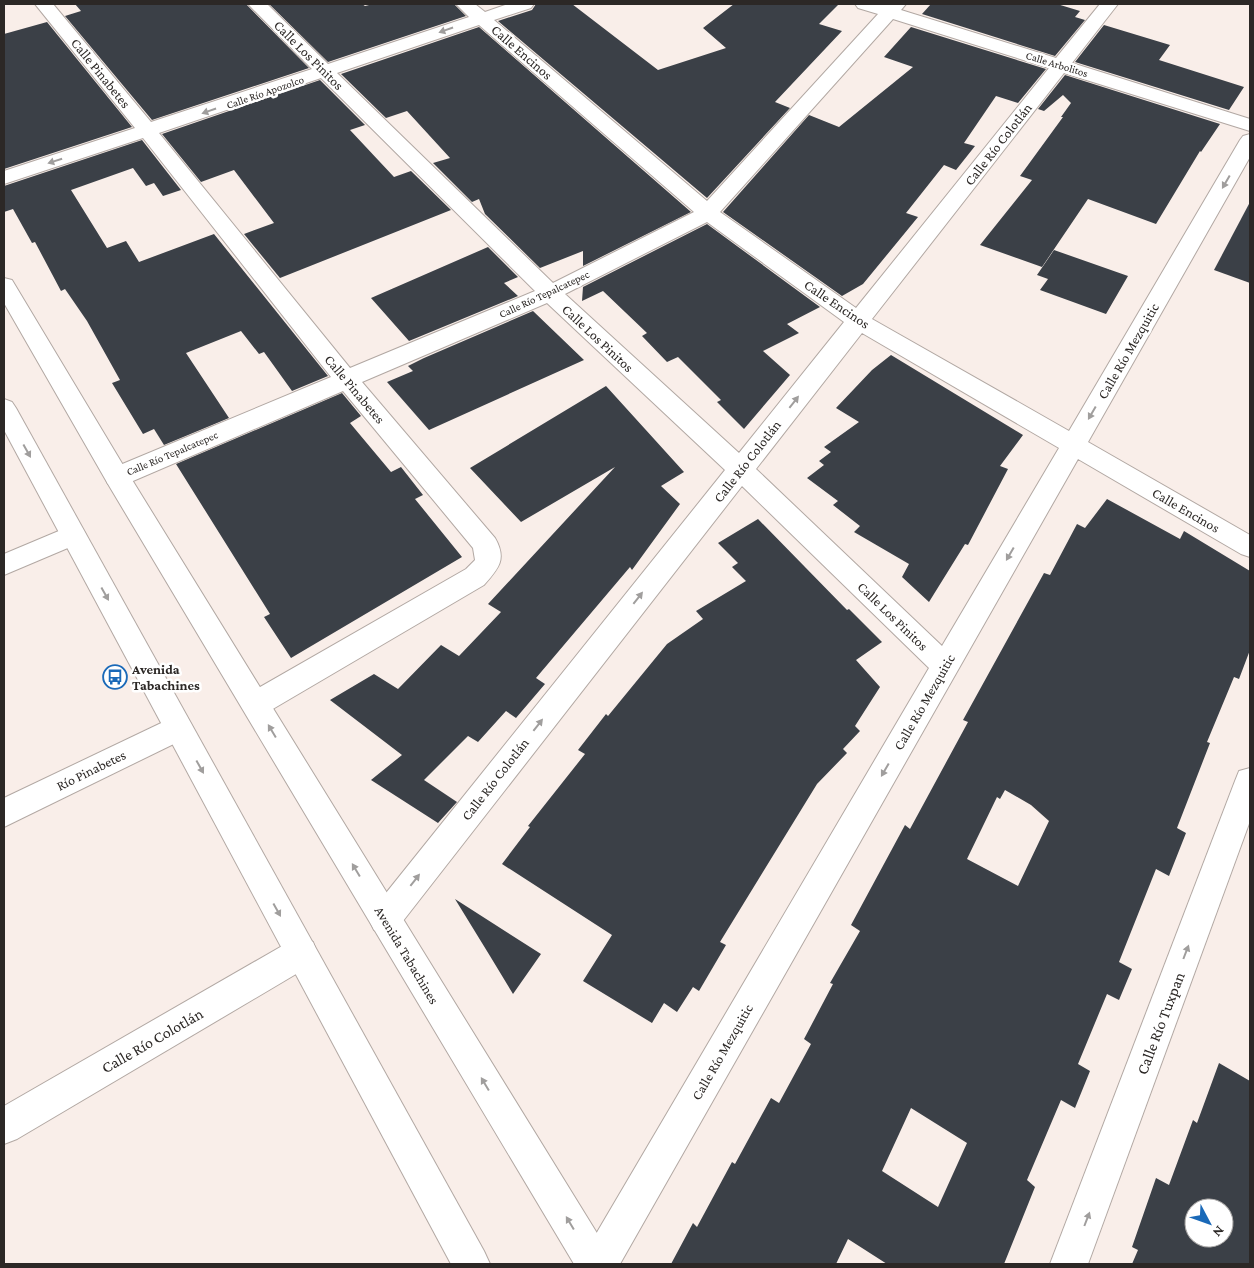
<svg xmlns="http://www.w3.org/2000/svg" width="1254" height="1268" viewBox="0 0 1254 1268" font-family="'Crimson Pro',serif">
<style>
.building{fill:#3b4047;fill-rule:evenodd}
.lines{fill:none;stroke-linecap:round;stroke-linejoin:round}
.minor-casing{stroke:#b2a8a3;stroke-width:2}
.tertiary-casing{stroke:#b2a8a3;stroke-width:2}
.minor{fill:#fff;fill-rule:evenodd}
.tertiary{fill:#fff;fill-rule:evenodd}
.oneway{fill:#a09e9d}
.labels{text-anchor:middle;stroke-width:5;stroke-linejoin:round;paint-order:stroke}
.far-street-label{font-size:11px;fill:#2c2826;stroke:#fff}
.street-label{font-size:14px;fill:#2c2826;stroke:#fff}
.poi-label{font-size:14px;font-weight:bold;fill:#2c2826;stroke:#fff;text-anchor:start}
.near-street-label{font-size:16px;fill:#2c2826;stroke:#fff}
</style>
<rect width="100%" height="100%" fill="#f9eee9"/>
<g class="building">
<path d="M75,4H246L309,68L152,120L65,16L81,11Z"/>
<path d="M269,4H362L365,6L373,4H454L466,16L328,62Z"/>
<path d="M536,4H572L658,70L726,48L703,28L734,4H839L819,24L842,31L775,102L790,108L707,198L498,21L532,10Z"/>
<path d="M931,4H1057L1080,11L1075,17L1085,20L1055,56L922,14Z"/>
<path d="M47,22L132,127L4,169V34Z"/>
<path d="M1104,25L1170,45L1159,60L1244,87L1229,110L1075,62Z"/>
<path d="M479,27L691,212L583,266V251L540,268L485,214L479,199L472,202L433,163L450,158L407,111L386,118L341,74Z"/>
<path d="M911,27L1046,69L1018,103L996,96L964,143L975,146L956,170L944,165L906,213L918,217L863,284L842,296L723,212L809,115L839,127L913,67L884,57Z"/>
<path d="M1065,75L1220,124L1201,152L1200,151L1156,224L1088,199L1042,267L980,245L1032,180L1020,176L1063,117H1061L1071,103L1063,95L1044,111L1038,109Z"/>
<path d="M320,80L365,125L350,130L394,177L411,171L451,210L280,278L244,234L274,223L234,170L201,182L162,134Z"/>
<path d="M142,140L181,190L163,196L154,183L146,186L133,168L71,190L107,248L126,241L139,262L214,234L328,376L292,391L264,352L259,354L241,331L186,353L229,418L164,445L154,429L143,434L112,383L120,380L87,321L65,289L61,291L35,242L32,243L13,209L4,212V186Z"/>
<path d="M1250,202V283L1214,270Z"/>
<path d="M707,224L820,307L787,324L799,333L763,351L790,375L744,429L717,402L721,400L678,357L667,362L642,336L647,333L603,291L582,301L583,287Z"/>
<path d="M488,247L518,277L504,283L518,296L409,341L371,298Z"/>
<path d="M1054,250L1128,276L1106,314L1040,290L1048,279L1037,275Z"/>
<path d="M533,311L584,360L429,430L387,382L413,371L408,366L424,358Z"/>
<path d="M891,355L1023,435L1000,466L1008,469L968,545L965,544L929,602L902,577L909,564L854,532L860,526L833,505L838,501L807,478L824,465L819,461L831,452L824,447L859,422L836,408L872,370Z"/>
<path d="M606,386L684,472L661,486L680,504L632,570L630,567L536,678L545,684L516,718L506,711L478,742L468,736L424,780L457,802L438,823L371,780L402,755L330,700L374,674L398,689L441,645L459,656L501,612L488,604L615,467L521,522L470,468Z"/>
<path d="M342,393L361,416L350,423L391,472L401,467L423,495L415,499L462,557L291,658L264,617L270,614L176,464Z"/>
<path d="M1107,499L1180,539L1184,531L1250,571V650L1239,679L1234,677L1207,742L1210,743L1177,828L1186,833L1169,876L1156,869L1119,962L1132,969L1119,1000L1107,994L1078,1064L1090,1071L1075,1108L1061,1100L1027,1180L1035,1187L1004,1264H887L848,1239L836,1264H671L693,1223L697,1227L732,1162L735,1164L771,1098L779,1103L811,1044L804,1039L833,984L830,983L860,931L851,925L905,825L910,829L968,722L963,720L1044,573L1050,575L1077,524L1085,528ZM1005,790L1031,805L1049,821L1018,886L967,859L997,797L1000,799ZM911,1108L967,1143L938,1207L882,1171Z"/>
<path d="M758,519L847,610L849,609L882,642L856,660L880,687L855,726L860,731L843,749L847,753L817,784L720,942L726,945L699,991L693,987L677,1012L664,1003L652,1023L583,981L612,935L502,864L530,827L528,826L585,754L578,750L606,714L608,716L667,644L703,619L696,611L746,581L732,567L738,563L718,543Z"/>
<path d="M455,899L541,954L513,994L490,956Z"/>
<path d="M1219,1063L1250,1081V1264H1132L1138,1250L1132,1247L1156,1178L1169,1185L1193,1120L1197,1123ZM1194,1208H1224V1238H1194Z"/>
</g>
<g class="lines">
<g class="minor-casing">
<g id="minor">
<path d="M35,4H53L151,122L312,69L248,4H267L328,64L469,17L456,4H475L485,12L508,4H534L531,8L494,20L707,201L878,14L858,8L855,4L886,5L906,4L901,10L1056,58L1100,4H1118L1072,63L1250,119V131L1064,73L872,319L1069,431L1240,140L1243,136L1250,134V157L1088,442L1250,535V557L1241,554L1078,459L620,1264H580L586,1251L929,668L742,486L396,930L385,935L374,930L369,919L374,908L725,470L547,303L362,382L495,538C507,559 499,568 484,585L266,713L256,716L246,713L242,704L246,695L466,569L475,560L473,548L343,391L126,484L117,486L108,484L105,477L108,470L331,377L143,138L4,184V171L135,128ZM893,19L1049,68L856,308L720,212ZM479,25L694,212L553,283L337,73ZM321,78L535,291L350,368L159,133ZM707,222L844,322L739,453L565,294ZM862,333L1059,448L942,646L756,469Z"/>
<path d="M73,525L82,528L86,535L82,542L4,575V554Z"/>
<path d="M178,715L188,719L193,728L188,737L4,827V798Z"/>
<path d="M1250,768V821L1088,1264H1050L1235,781L1239,771Z"/>
<path d="M301,937L313,942L317,953L313,964L17,1139L4,1144V1106L289,942Z"/>
</g>
</g>
<g class="tertiary-casing">
<g id="tertiary">
<path d="M4,278L12,280L126,470L608,1251L614,1264H574L108,484L4,303Z"/>
<path d="M4,399L12,402L16,408L484,1251L490,1264H451L4,430Z"/>
</g>
</g>
<use href="#minor" class="minor"/>
<use href="#tertiary" class="tertiary"/>
</g>
<defs><path id="oneway-solid" d="M-6-.8H1V-3.2L6.5 0L1 3.2V.8H-6Z" transform="scale(1.25)"/></defs>
<g class="oneway">
<use href="#oneway-solid" transform="translate(446 30) rotate(161)"/>
<use href="#oneway-solid" transform="translate(209 111) rotate(161)"/>
<use href="#oneway-solid" transform="translate(55 161) rotate(162)"/>
<use href="#oneway-solid" transform="translate(1226 182) rotate(120)"/>
<use href="#oneway-solid" transform="translate(794 402) rotate(-52)"/>
<use href="#oneway-solid" transform="translate(1092 413) rotate(120)"/>
<use href="#oneway-solid" transform="translate(27 451) rotate(61)"/>
<use href="#oneway-solid" transform="translate(1010 554) rotate(120)"/>
<use href="#oneway-solid" transform="translate(105 594) rotate(61)"/>
<use href="#oneway-solid" transform="translate(638 598) rotate(-52)"/>
<use href="#oneway-solid" transform="translate(538 725) rotate(-52)"/>
<use href="#oneway-solid" transform="translate(272 731) rotate(-121)"/>
<use href="#oneway-solid" transform="translate(200 767) rotate(61)"/>
<use href="#oneway-solid" transform="translate(885 770) rotate(120)"/>
<use href="#oneway-solid" transform="translate(356 870) rotate(-121)"/>
<use href="#oneway-solid" transform="translate(415 880) rotate(-52)"/>
<use href="#oneway-solid" transform="translate(277 910) rotate(61)"/>
<use href="#oneway-solid" transform="translate(1186 952) rotate(-69)"/>
<use href="#oneway-solid" transform="translate(485 1084) rotate(-121)"/>
<use href="#oneway-solid" transform="translate(1087 1219) rotate(-69)"/>
<use href="#oneway-solid" transform="translate(570 1223) rotate(-121)"/>
</g>
<defs>
<g id="bus-ring" transform="scale(1.25)"><circle r="9.5" fill="#fff" stroke="#1a69b8" stroke-width="1.5"/><path d="M-5-6H5V4H4V6H2V4H-2V6H-4V4H-5ZM-3.5-4V0h7V-4ZM-3.5 1.2v1.5H-2V1.2ZM2 1.2v1.5H3.5V1.2Z" fill="#1a69b8"/></g>
</defs>
<g fill-rule="evenodd">
<use href="#bus-ring" x="115" y="677"/>
</g>
<g class="labels">
<g class="far-street-label">
<text transform="translate(1057 64) rotate(17)" y="4">Calle Arbolitos</text>
<text transform="translate(265 92) rotate(-19)" y="4">Calle Río Apozolco</text>
<text transform="translate(544 294) rotate(-25)" y="4">Calle Río Tepalcatepec</text>
<text transform="translate(172 453) rotate(-23)" y="4">Calle Río Tepalcatepec</text>
</g>
<g class="street-label">
<text transform="translate(522 52) rotate(41)" y="5">Calle Encinos</text>
<text transform="translate(309 55) rotate(45)" y="5">Calle Los Pinitos</text>
<text transform="translate(101 73) rotate(51)" y="5">Calle Pinabetes</text>
<text transform="translate(998 144) rotate(-52)" y="5">Calle Río Colotlán</text>
<text transform="translate(837 304) rotate(34)" y="5">Calle Encinos</text>
<text transform="translate(598 338) rotate(43)" y="5">Calle Los Pinitos</text>
<text transform="translate(1128 351) rotate(-60)" y="5">Calle Río Mezquitic</text>
<text transform="translate(355 389) rotate(50)" y="5">Calle Pinabetes</text>
<text transform="translate(747 461) rotate(-52)" y="5">Calle Río Colotlán</text>
<text transform="translate(1186 510) rotate(30)" y="5">Calle Encinos</text>
<text transform="translate(893 616) rotate(44)" y="5">Calle Los Pinitos</text>
<text transform="translate(924 702) rotate(-60)" y="5">Calle Río Mezquitic</text>
<text transform="translate(91 770) rotate(-26)" y="5">Río Pinabetes</text>
<text transform="translate(495 779) rotate(-52)" y="5">Calle Río Colotlán</text>
<text transform="translate(407 955) rotate(59)" y="5">Avenida Tabachines</text>
<text transform="translate(722 1052) rotate(-60)" y="5">Calle Río Mezquitic</text>
</g>
<g class="poi-label">
<text x="132" y="674">Avenida<tspan x="132" dy="16">Tabachines</tspan></text>
</g>
<g class="near-street-label">
<text transform="translate(1160 1023) rotate(-69)" y="6">Calle Río Tuxpan</text>
<text transform="translate(152 1040) rotate(-30)" y="6">Calle Río Colotlán</text>
</g>
</g>
<rect width="1254" height="1268" fill="none" stroke="#2c2826" stroke-width="10"/>
<g transform="translate(1209 1223) rotate(131)"><circle r="24" fill="#ffffff" stroke="#aba9a8"/>
<path d="M0-4L9 19L0 12L-9 19Z" fill="#1a69b8"/>
<text y="-8" font-size="14" font-weight="bold" text-anchor="middle" fill="#2c2826">N</text>
</g>
</svg>
